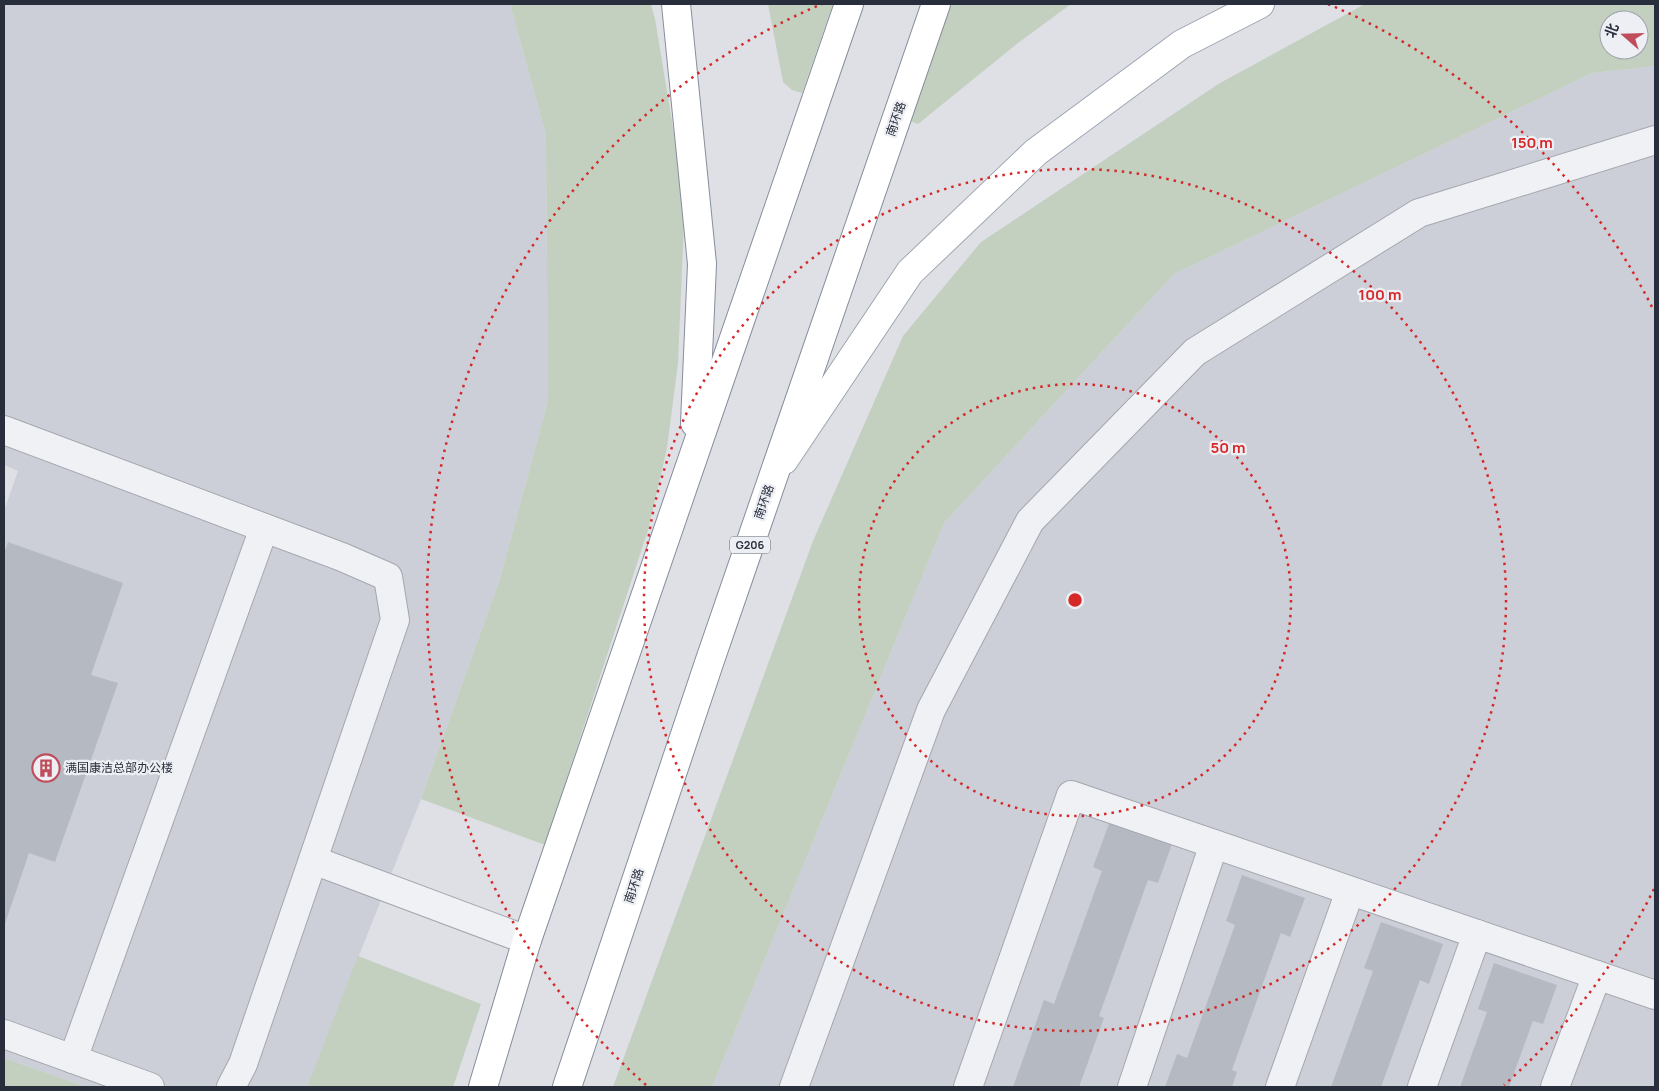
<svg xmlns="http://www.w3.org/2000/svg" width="1659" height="1091" viewBox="0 0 1659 1091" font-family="Manrope,'Noto Sans SC',sans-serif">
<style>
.built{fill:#cccfd7}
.green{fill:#c3cfbf;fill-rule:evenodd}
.building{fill:#b5bac2}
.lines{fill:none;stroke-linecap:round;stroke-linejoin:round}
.minor-casing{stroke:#a4a7af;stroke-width:30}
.major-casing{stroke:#9ea5b0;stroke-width:30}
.highway-casing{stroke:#868e9b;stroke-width:30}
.minor{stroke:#f0f1f4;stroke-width:28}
.major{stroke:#fff;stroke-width:28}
.highway{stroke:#fff;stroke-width:28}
.ring{fill:none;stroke:#d62828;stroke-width:2.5;stroke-dasharray:2.5 5}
.labels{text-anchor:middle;stroke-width:4.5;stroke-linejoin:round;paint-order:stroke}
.shield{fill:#edeff4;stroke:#636872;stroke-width:1}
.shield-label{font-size:11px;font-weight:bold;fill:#282e3b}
.street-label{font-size:12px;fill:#282e3b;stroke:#edeff4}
.poi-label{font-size:12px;fill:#282e3b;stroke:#edeff4;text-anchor:start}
.centre{fill:#d62828;stroke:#edeff4;stroke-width:2.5}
.ring-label{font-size:15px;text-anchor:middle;font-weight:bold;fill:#d62828;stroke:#edeff4;stroke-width:4.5;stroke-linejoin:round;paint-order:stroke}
</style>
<rect width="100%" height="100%" fill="#dee0e6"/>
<g class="built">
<path d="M4,4H510L546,135L548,401L500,579L421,799L307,1087H86L4,1058V511L18,471L4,465Z"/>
<path d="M1655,66V1087H712L944,523L1174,274L1592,73Z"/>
</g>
<g class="green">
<path d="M510,4H651L655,19L685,200L678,363L667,448L648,530L545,845L421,799L500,579L548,401L546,135Z"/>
<path d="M768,4H833L802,93L792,90L783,82Z"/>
<path d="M947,4H1071L1018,43L918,124L908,120Z"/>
<path d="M1365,4H1655V66L1592,73L1174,274L944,523L712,1087H613L813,541L903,336L981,242L1220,83ZM1609,20H1639V50H1609Z"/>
<path d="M358,956L481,1004L453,1087H307Z"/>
<path d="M4,1058L86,1087H4Z"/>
</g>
<g class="building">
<path d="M8,542L123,583L91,675L118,683L55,862L29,853L4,927V553Z"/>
<path d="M1110,821L1172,844L1158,883L1148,880L1099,1016L1104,1018L1079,1087H1013L1044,1000L1054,1004L1102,871L1093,867Z"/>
<path d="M1242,875L1305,898L1290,937L1281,933L1232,1070L1237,1072L1232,1087H1165L1177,1054L1187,1058L1235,925L1226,921Z"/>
<path d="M1381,922L1443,944L1429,984L1420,980L1381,1087H1331L1373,971L1364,968Z"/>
<path d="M1494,963L1557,985L1543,1024L1533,1021L1509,1087H1460L1487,1012L1478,1009Z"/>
</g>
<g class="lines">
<g class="minor-casing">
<g id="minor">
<path d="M4,430L342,557L388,577L395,620L243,1064L231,1087"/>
<path d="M313,860L527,940"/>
<path d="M4,1034L150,1087"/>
<path d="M73,1059L264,528"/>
<path d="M794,1087L931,710L1030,521L1195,352L1419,213L1655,140"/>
<path d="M968,1087L1071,795L1655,995"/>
<path d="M1132,1087L1214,844"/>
<path d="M1280,1087L1350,891"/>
<path d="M1422,1087L1477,934"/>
<path d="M1555,1087L1597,975"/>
</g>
</g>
<g class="major-casing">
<path id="major" d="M784,460L910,272L1036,152L1182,44L1260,4"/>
</g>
<g class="highway-casing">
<g id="highway">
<path d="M676,4L702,264L695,423"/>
<path d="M483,1087L527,940L849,4"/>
<path d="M567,1087L709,663L936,4"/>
</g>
</g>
<use href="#minor" class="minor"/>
<use href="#major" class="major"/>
<use href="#highway" class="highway"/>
</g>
<g class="ring">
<circle cx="1075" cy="600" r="216"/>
<circle cx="1075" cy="600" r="431"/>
<path d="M1654 889A647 647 0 0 1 1504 1085M646 1085A647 647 0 0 1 822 4M1328 4A647 647 0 0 1 1654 311"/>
</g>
<defs>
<g id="building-ring" transform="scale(1.4375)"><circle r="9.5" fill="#edeff4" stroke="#c04d5b" stroke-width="1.5"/><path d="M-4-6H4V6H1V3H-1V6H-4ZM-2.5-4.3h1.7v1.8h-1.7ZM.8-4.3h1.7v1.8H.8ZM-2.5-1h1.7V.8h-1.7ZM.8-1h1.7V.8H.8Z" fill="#c04d5b"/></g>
</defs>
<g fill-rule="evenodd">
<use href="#building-ring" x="46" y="768"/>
</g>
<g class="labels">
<rect class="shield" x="730" y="536.5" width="40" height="17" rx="4"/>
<g class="shield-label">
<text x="750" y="549">G206</text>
</g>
<g class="street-label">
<text transform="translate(896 119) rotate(-71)" y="4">南环路</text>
<text transform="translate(764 502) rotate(-71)" y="4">南环路</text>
<text transform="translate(634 886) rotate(-72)" y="4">南环路</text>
</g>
<g class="poi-label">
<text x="65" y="772">满国康洁总部办公楼</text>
</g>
</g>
<circle cx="1075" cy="600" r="8" class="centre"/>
<g class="ring-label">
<text x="1532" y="148">150 m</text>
<text x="1380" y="300">100 m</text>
<text x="1228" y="453">50 m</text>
</g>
<rect width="1659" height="1091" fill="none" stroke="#282e3b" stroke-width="10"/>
<g transform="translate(1624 35) rotate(290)"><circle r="24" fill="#edeff4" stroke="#9ea2aa"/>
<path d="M0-4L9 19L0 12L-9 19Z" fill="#c04d5b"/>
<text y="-8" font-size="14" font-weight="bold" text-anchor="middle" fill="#282e3b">北</text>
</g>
</svg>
